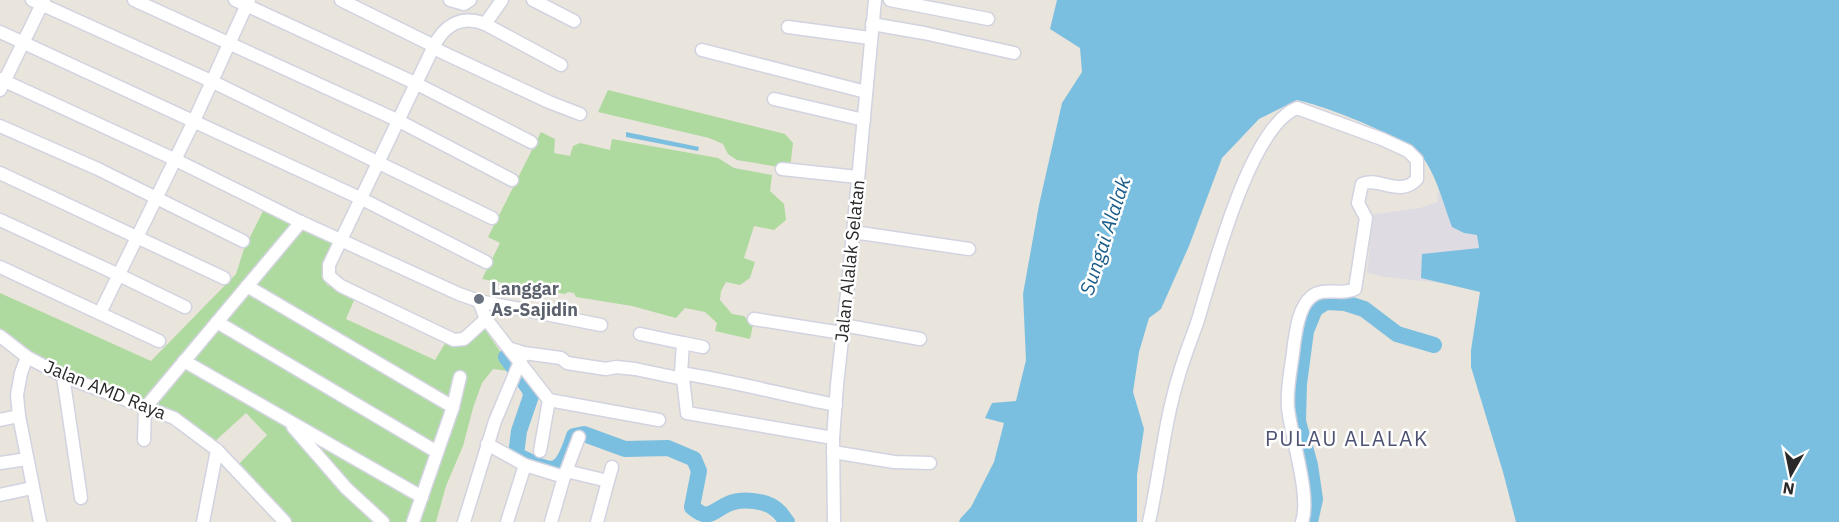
<svg xmlns="http://www.w3.org/2000/svg" width="1839" height="522" viewBox="0 0 1839 522" font-family="'IBM Plex Sans',sans-serif">
<style>
.industrial{fill:#dedce2}
.green{fill:#afda9f}
.water{fill:#7bbfe0}
.lines{fill:none;stroke-linecap:round;stroke-linejoin:round}
.river{stroke:#7bbfe0;stroke-width:16}
.minor-casing{stroke:#d2d3e0;stroke-width:15}
.minor{stroke:#fff;stroke-width:12}
.worship-dot{fill:#6b7280;stroke:#fff;stroke-width:2}
.labels{text-anchor:middle;stroke-width:5;stroke-linejoin:round;paint-order:stroke}
.street-label{font-size:18px;fill:#292929;stroke:#fff}
.worship-label{font-size:18px;font-weight:bold;fill:#5b616d;stroke:#fff;text-anchor:start}
.water-label{font-size:20px;font-style:italic;fill:#1c5d89;stroke:#fff}
.quarter-label{font-size:21px;letter-spacing:1.5px;fill:#4f5374;stroke:#fff}
</style>
<rect width="100%" height="100%" fill="#e9e4dc"/>
<path class="industrial" d="M1450,192L1481,227L1482,251L1441,283L1386,277L1367,273L1370,245L1369,215L1420,208L1438,202L1437,193Z"/>
<g class="green">
<path d="M608,90L785,134L793,143L790,169L737,160L728,154L723,144L709,138L598,112Z"/>
<path d="M541,132L555,139L554,153L570,156L573,146L580,143L610,150L612,139L718,158L734,168L772,175L770,191L784,204L786,220L774,230L754,226L744,258L755,262L750,278L740,285L726,282L721,291L720,300L732,314L744,316L753,325L750,339L715,331L717,323L705,312L685,308L676,318L632,306L576,297L574,293L568,292L565,294L482,279L500,243L488,237Z"/>
<path d="M264,209L336,245L323,274L327,285L355,298L346,319L435,360L446,342L484,328L509,364L508,371L493,369L482,383L473,408L463,446L446,486L436,522H291L238,465L267,435L246,413L213,443L90,384L29,352L0,328V293L151,361L236,274L244,249Z"/>
</g>
<g class="water">
<path d="M1057,0H1839V522H1516L1503,472L1471,367V350L1480,292L1421,278L1422,254L1479,248L1477,235L1464,233L1452,227C1444,206 1438,181 1426,162C1411,138 1325,106 1297,100L1259,119L1222,158L1189,246L1161,309L1149,318L1139,352L1133,392L1144,429L1137,475V522H959L960,519L971,507L994,462L1004,423L985,418L992,403L1016,401L1026,360L1023,294L1039,205L1062,103L1082,72L1080,48L1050,29Z"/>
<path d="M626,132L699,147L698,151L626,137Z"/>
</g>
<g class="lines">
<g class="river">
<path d="M506,357L530,390L531,396L519,431L516,455C553,473 560,479 574,436L584,434L625,449L668,448L694,459L699,471L692,507C709,522 712,511 728,504C742,498 767,500 778,511C782,514 784,519 787,522"/>
<path d="M1310,522L1315,499L1310,465L1298,421L1299,384L1306,331L1315,309L1326,302L1345,303L1364,309L1397,334L1434,345"/>
</g>
<g class="minor-casing">
<g id="minor">
<path d="M32,0L211,81L492,218"/>
<path d="M134,0L397,120L512,180"/>
<path d="M235,0L415,83L531,142"/>
<path d="M341,0L434,46"/>
<path d="M450,0L464,4L470,0"/>
<path d="M533,0L574,21"/>
<path d="M890,0L988,19"/>
<path d="M485,24L502,0"/>
<path d="M872,24L924,33L1014,53"/>
<path d="M788,27L870,38"/>
<path d="M0,32L362,199L486,262"/>
<path d="M433,48L329,265V276L341,286L454,340L464,339L486,319"/>
<path d="M702,50L866,92"/>
<path d="M561,65L485,24C461,14 443,26 433,48L549,102L580,114"/>
<path d="M0,79L174,159L301,222L459,294L479,301L486,319L549,400L540,451"/>
<path d="M0,90L44,0"/>
<path d="M774,99L864,120"/>
<path d="M0,126L98,169L243,241"/>
<path d="M782,169L858,177"/>
<path d="M0,173L224,278"/>
<path d="M0,220L119,275L185,307"/>
<path d="M853,232L969,249"/>
<path d="M0,267L159,341"/>
<path d="M247,286L453,407"/>
<path d="M479,301L601,325"/>
<path d="M100,313L193,123L249,0"/>
<path d="M754,319L842,333"/>
<path d="M217,322L437,452"/>
<path d="M843,325L920,339"/>
<path d="M640,334L683,343L681,373L682,378"/>
<path d="M0,336L27,357L63,376L174,418L217,450L285,522"/>
<path d="M683,343L703,347"/>
<path d="M511,349L524,353L561,358L567,363L606,369L616,367L635,369L683,379L687,413L833,438"/>
<path d="M27,357L21,373L17,395L19,416L40,522"/>
<path d="M184,361L422,497"/>
<path d="M681,373C733,381 784,395 836,405"/>
<path d="M63,376L81,498"/>
<path d="M549,400L659,420"/>
<path d="M0,420L19,416"/>
<path d="M293,427L346,488L383,522"/>
<path d="M144,440L145,408L301,222"/>
<path d="M487,444L525,465L564,477L551,522"/>
<path d="M833,452L894,462L930,463"/>
<path d="M0,463L27,459"/>
<path d="M566,471L608,481L612,467"/>
<path d="M564,477L579,437"/>
<path d="M0,495L32,488"/>
<path d="M203,522L217,450"/>
<path d="M413,522L453,407L460,377"/>
<path d="M464,522L495,421L522,357"/>
<path d="M507,522L525,465"/>
<path d="M597,522L608,481"/>
<path d="M834,522L833,438L837,385L849,275L875,0"/>
<path d="M1149,522C1160,473 1164,423 1179,375C1184,357 1191,340 1197,323C1212,275 1249,127 1297,108L1382,139L1408,151L1417,160V179C1401,198 1377,176 1362,184L1358,203L1366,218L1355,289C1342,296 1323,286 1311,297C1299,307 1296,330 1294,344C1292,365 1286,388 1288,408C1291,438 1311,495 1302,522"/>
</g>
</g>
<use href="#minor" class="minor"/>
</g>
<circle class="worship-dot" cx="479" cy="299" r="6"/>
<g class="labels">
<g class="street-label">
<text transform="translate(850 261) rotate(-84)" y="6">Jalan Alalak Selatan</text>
<text transform="translate(105 390) rotate(22)" y="6">Jalan AMD Raya</text>
</g>
<g class="worship-label">
<text x="491" y="295">Langgar<tspan x="491" dy="21">As-Sajidin</tspan></text>
</g>
<g class="water-label">
<text transform="translate(1105 236) rotate(-72)" y="7">Sungai Alalak</text>
</g>
<g class="quarter-label">
<text x="1347" y="446">PULAU ALALAK</text>
</g>
</g>
<g transform="translate(1791 474) rotate(189)" stroke="#ffffff" stroke-width="4.5" paint-order="stroke">
<path d="M0-4.5L10 22L0 15L-10 22Z" fill="#292929"/>
<text y="-9" font-size="16" font-weight="bold" text-anchor="middle" fill="#292929">N</text>
</g>
</svg>
